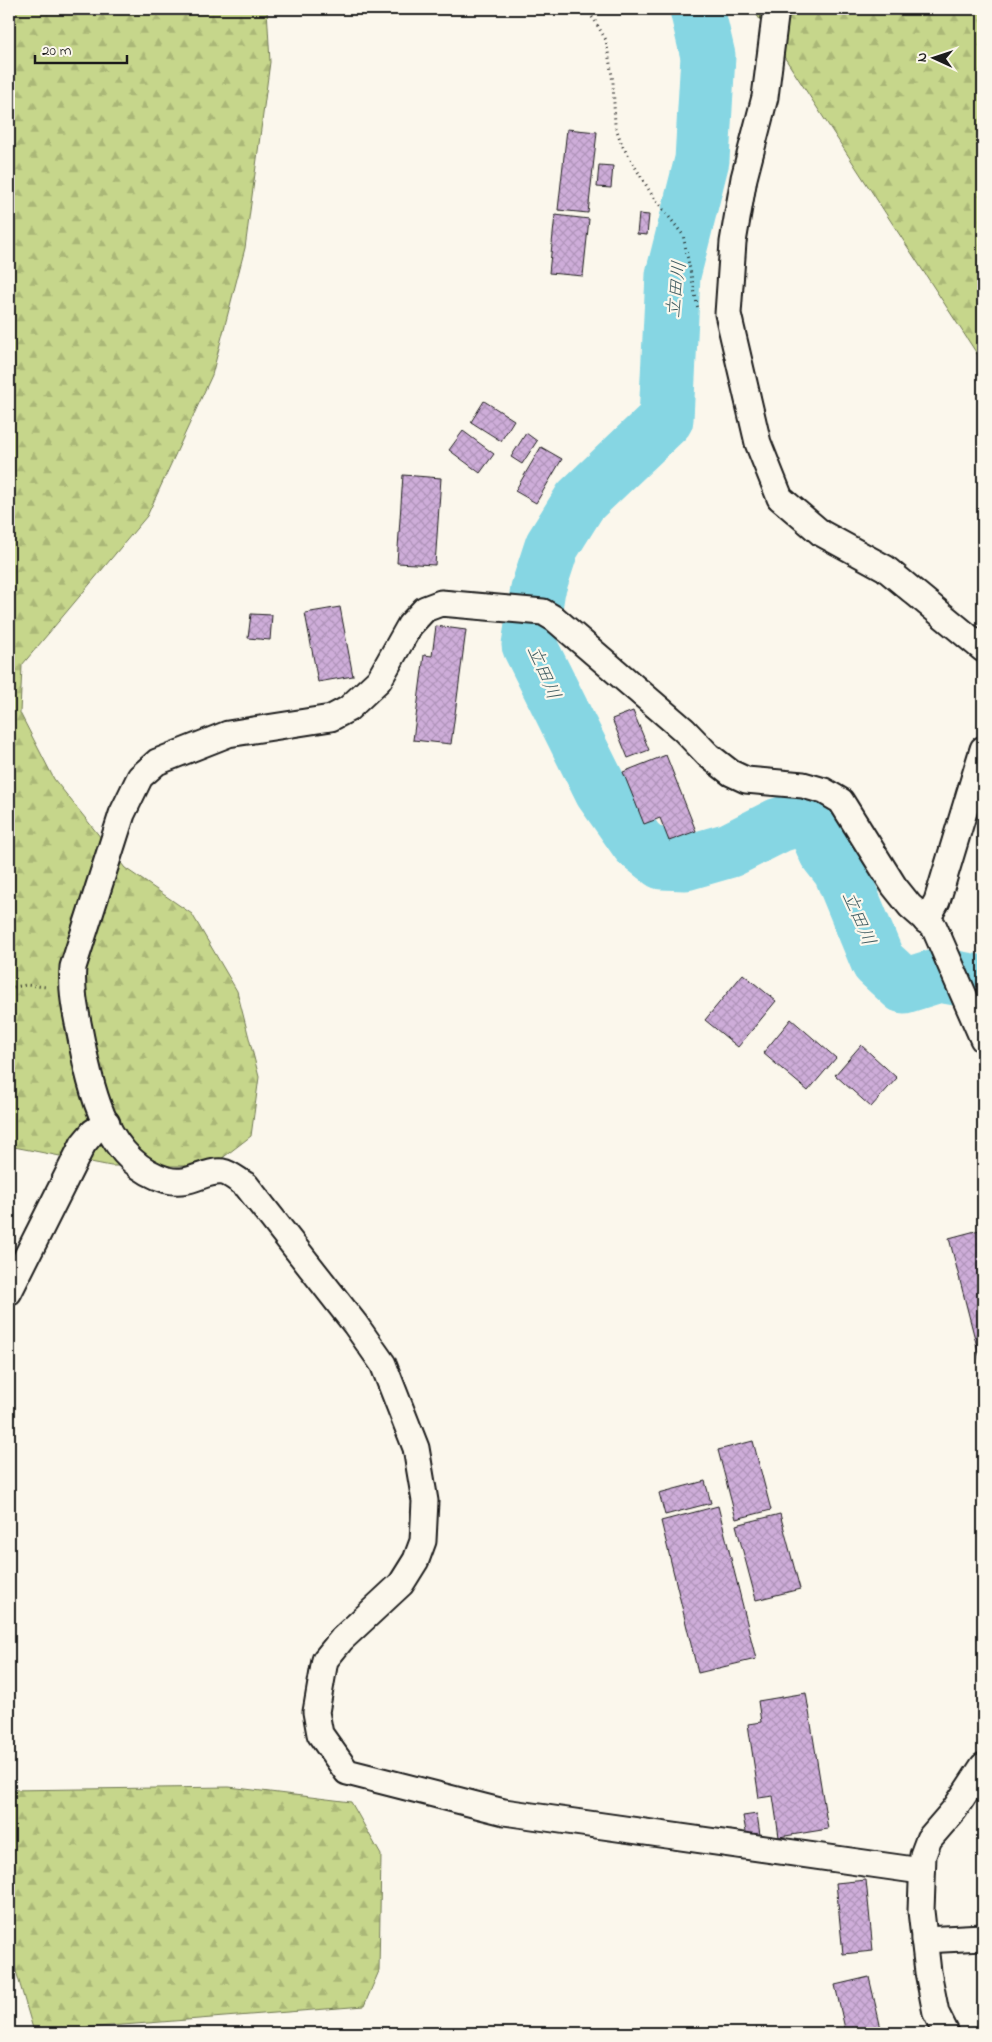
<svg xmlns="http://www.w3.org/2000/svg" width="992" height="2042" viewBox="0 0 992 2042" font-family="'Indie Flower','Klee One',sans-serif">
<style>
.forest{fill:url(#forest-firs);stroke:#717954}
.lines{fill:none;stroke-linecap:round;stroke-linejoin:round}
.river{stroke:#86d6e3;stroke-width:55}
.building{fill:url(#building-cross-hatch);stroke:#1c1c1c}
.minor-casing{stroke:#1c1c1c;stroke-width:29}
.path{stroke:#1c1c1c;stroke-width:3;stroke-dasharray:1 4;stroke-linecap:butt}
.minor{stroke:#fbf7ec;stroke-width:25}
.labels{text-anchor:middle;stroke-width:4.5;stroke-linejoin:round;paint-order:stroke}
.water-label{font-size:19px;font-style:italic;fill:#415d62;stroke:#fbf7ec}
</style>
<defs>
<pattern id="forest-firs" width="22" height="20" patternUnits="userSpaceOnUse" patternTransform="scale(1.25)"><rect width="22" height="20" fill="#c6d68b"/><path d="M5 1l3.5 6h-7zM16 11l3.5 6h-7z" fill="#aab777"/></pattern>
<pattern id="building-cross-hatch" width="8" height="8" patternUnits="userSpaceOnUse" patternTransform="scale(1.25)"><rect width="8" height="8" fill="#ceadd9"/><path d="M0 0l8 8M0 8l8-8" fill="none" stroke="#b094ba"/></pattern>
</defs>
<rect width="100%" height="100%" fill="#fbf7ec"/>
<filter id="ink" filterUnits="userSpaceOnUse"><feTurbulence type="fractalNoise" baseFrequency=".02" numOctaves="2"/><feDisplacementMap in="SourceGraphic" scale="10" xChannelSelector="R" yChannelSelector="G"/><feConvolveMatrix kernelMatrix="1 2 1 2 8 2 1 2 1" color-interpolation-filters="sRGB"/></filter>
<g filter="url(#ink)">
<g class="forest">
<path d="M9,9H267L270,62L245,248L212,375L147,516L22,665L20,713L54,779L125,868L192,914L237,991L259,1077L251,1136L212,1166H111L9,1146Z"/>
<path d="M753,9H983V363Z"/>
<path d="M229,1787L351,1802L381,1855L379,1971L364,2006L34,2032L9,1947V1790Z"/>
</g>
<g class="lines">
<path class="river" d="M697,9L708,56L702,160L673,275L666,419L580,501L552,546L538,589L529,645L602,792L638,843L662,862L685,863L730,850L779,825L806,817L813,823L826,852L840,870L878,962L904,986L939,975L983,983"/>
</g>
<g class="building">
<path d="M567,129L597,132L588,213L558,210Z"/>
<path d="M599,165L613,166L611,188L597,187Z"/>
<path d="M639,214L649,215L647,235L637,234Z"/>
<path d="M555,215L589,219L583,276L549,273Z"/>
<path d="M484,401L514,420L501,441L471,422Z"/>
<path d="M463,431L494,454L480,473L449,450Z"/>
<path d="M526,433L537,441L522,464L511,457Z"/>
<path d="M541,447L562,459L536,503L515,491Z"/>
<path d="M403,475L441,478L435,565L397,563Z"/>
<path d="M340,607L353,676L318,682L305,613Z"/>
<path d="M251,614L272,615L270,640L248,638Z"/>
<path d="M436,626L466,630L451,744L413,740L424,655L432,656Z"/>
<path d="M633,711L649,750L628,758L612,719Z"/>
<path d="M666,755L696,831L669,841L660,818L644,824L623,772Z"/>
<path d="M743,974L776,1001L738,1047L705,1020Z"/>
<path d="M791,1019L836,1058L808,1091L763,1053Z"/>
<path d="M861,1045L897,1078L871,1107L835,1075Z"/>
<path d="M983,1229V1370L949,1238Z"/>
<path d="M753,1441L771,1510L736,1519L718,1450Z"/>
<path d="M705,1481L711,1503L665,1515L659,1493Z"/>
<path d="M718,1506L756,1659L698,1673L661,1521Z"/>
<path d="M780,1514L800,1589L756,1600L736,1525Z"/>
<path d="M806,1693L828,1829L779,1837L773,1796L759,1798L748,1724L761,1722L758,1701Z"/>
<path d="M757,1814L760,1835L747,1837L743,1816Z"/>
<path d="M866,1880L873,1951L843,1954L836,1883Z"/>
<path d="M869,1977L882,2033H846L835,1985Z"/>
</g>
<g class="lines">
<g class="minor-casing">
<g id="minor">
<path d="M776,9L765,97L744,178L733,242L728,314L758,443L780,498L821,533L885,568L983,649"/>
<path d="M926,921L937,901L983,749"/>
<path d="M9,1292L83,1144L93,1132L107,1123"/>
<path d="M921,1871L504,1812L347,1772L320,1734L316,1712L325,1660L342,1639L401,1584L416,1560L423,1541L425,1501L416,1448L383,1364L355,1324L246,1185C240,1182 230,1173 223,1172C203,1170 191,1186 167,1180C107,1163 91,1091 81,1038C76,1012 71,994 73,967L122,814L140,777L157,762L228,734L331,718L348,709L379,680L410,625L425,609L441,603L543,612L555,619L684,730L708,755L731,773L746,780L803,785L824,791L841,801L894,886L910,906L934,927L983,1039"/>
<path d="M924,1940L983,1937"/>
<path d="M946,2033L936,2013L928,1972L921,1911L923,1855L929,1839L954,1810L983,1766"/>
</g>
</g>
<g class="path">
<path d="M586,9L595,21L606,40L613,82L615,125L622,145L652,195L683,235L698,309"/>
<path d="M9,988L26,985L46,987"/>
</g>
<use href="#minor" class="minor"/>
</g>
</g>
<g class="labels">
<g class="water-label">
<text transform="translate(675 289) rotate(-83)" y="7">立田川</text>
<text transform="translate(545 672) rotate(67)" y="7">立田川</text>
<text transform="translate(860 918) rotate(67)" y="7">立田川</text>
</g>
</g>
<rect width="992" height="2042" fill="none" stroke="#fbf7ec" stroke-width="30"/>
<rect x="15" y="15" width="962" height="2012" fill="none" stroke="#1c1c1c" stroke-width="2" filter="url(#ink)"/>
<g transform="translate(934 58) rotate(273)" stroke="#fbf7ec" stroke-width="4" paint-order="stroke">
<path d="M0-4L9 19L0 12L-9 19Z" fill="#1c1c1c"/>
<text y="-8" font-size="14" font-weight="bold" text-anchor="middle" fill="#1c1c1c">N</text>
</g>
<path d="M35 55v8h92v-8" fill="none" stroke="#1c1c1c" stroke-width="2.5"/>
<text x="42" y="55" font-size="15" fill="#1c1c1c" stroke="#fbf7ec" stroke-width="4" paint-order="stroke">20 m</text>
</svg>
